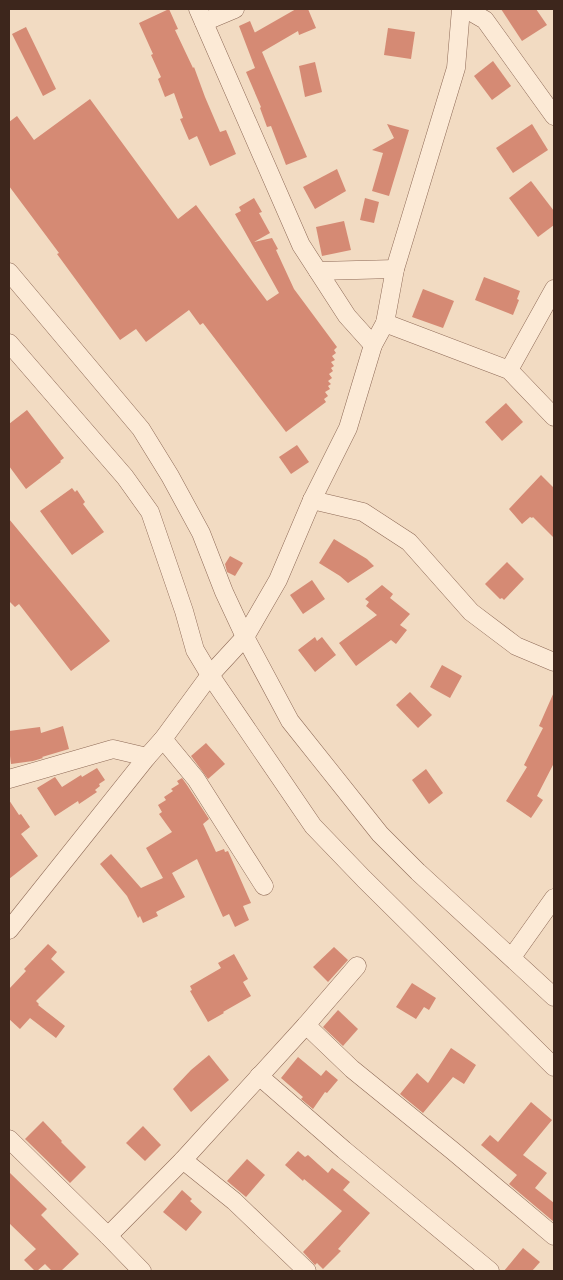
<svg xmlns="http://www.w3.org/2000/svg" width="563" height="1280" viewBox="0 0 563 1280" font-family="'Roboto Serif',serif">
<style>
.building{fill:#d58a74}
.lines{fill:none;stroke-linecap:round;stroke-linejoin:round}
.minor-casing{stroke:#8e6a57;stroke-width:19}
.minor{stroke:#fcead6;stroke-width:18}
</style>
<rect width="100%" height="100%" fill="#f2dbc2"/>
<g class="building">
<path d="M169,9L178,29L175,30L193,68L194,67L205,97L220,132L226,130L236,154L210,166L197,136L189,140L180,119L183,118L174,93L165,97L158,79L161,77L151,55L153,54L139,23Z"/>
<path d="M296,9H308L316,28L299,35L298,31L262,52L307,157L286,165L271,126L267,127L260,108L261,107L246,72L255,68L239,26L250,21L257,38L254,33Z"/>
<path d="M501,9H536L547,25L522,41Z"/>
<path d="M26,27L56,89L43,96L12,34Z"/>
<path d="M388,28L415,32L411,59L384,55Z"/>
<path d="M493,61L511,86L492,100L474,76Z"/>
<path d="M315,62L322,92L305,97L299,66Z"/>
<path d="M90,99L178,219L196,205L267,301L279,293L235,214L241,211L239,207L254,198L262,212L259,213L270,233L254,242L272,238L278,249L276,250L294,289L337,347L334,350L336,353L332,356L335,360L331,362L334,366L331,368L333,371L329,374L332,378L328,381L331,384L328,386L330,389L325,392L328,396L324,399L326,402L286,432L203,323L200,325L189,310L146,342L136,329L120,340L57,254L59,253L9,186V122L17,116L34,140Z"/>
<path d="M387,124L409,130L389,196L372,191L383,153L372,150L394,138Z"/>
<path d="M532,124L548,150L513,173L496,148Z"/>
<path d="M337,169L346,191L315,209L303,187Z"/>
<path d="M531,181L554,211V225L538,237L509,198Z"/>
<path d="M365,198L379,202L374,223L360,220Z"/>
<path d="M344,221L351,250L322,256L316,227Z"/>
<path d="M484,277L520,291L517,299L519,300L513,315L475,300Z"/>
<path d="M423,289L454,301L443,328L412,317Z"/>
<path d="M506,403L523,422L502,441L485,422Z"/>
<path d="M27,410L64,458L60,461L61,462L26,489L9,466V424Z"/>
<path d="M297,445L309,462L291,474L279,457Z"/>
<path d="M541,475L554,488V538L533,517L532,518L530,517L522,524L509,509Z"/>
<path d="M72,488L75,492L77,490L85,502L83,504L104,532L72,555L40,511Z"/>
<path d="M9,519L110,641L71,671L19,604L15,607L9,601Z"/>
<path d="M334,539L367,559L374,566L348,583L340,576L319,563Z"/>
<path d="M230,556L243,563L235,576L227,572L225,564Z"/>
<path d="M507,562L524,579L504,600L502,598L500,599L485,584Z"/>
<path d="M312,580L325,599L303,614L290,595Z"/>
<path d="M382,585L393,594L390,598L410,614L400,625L407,630L396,644L391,640L356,666L339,643L377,615L366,606L369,602L365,599Z"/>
<path d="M315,637L317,641L322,637L336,655L315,672L298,650Z"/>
<path d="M442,665L462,676L450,698L430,687Z"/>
<path d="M410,692L432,715L418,728L396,705Z"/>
<path d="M554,692V763L537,796L543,800L531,818L506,801L527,767L524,765L543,728L539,726Z"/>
<path d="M63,726L69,749L42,757L43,758L33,761L11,764L9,748V731L40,727L41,733Z"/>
<path d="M206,743L225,764L208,779L191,756Z"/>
<path d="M97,768L105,780L99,784L100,786L95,790L97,792L79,804L78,801L55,816L37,788L55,777L62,787L81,775L82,777Z"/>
<path d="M426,769L443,793L429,804L412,780Z"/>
<path d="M182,778L187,785L209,819L203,824L216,852L224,849L225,852L228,851L251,903L243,906L249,920L235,927L229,914L223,917L197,859L172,873L185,897L156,912L158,916L143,923L140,916L138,918L127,896L100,864L111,854L141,888L163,878L146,848L172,832L159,814L162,812L158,805L166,800L164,797L173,791L171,789L179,784L177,781Z"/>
<path d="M9,800L19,815L21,814L30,827L21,834L38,856L9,879Z"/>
<path d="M48,944L57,952L51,959L65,972L36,1001L39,1004L38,1005L65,1026L56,1038L30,1018L20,1029L9,1019V989L26,971L24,969Z"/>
<path d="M334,947L348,960L328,982L313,967Z"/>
<path d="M234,954L248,979L243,982L251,996L223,1012L224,1013L208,1022L190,991L192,990L190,986L221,968L218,963Z"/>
<path d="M412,983L436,998L429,1010L424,1007L416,1019L396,1007Z"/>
<path d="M338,1010L358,1029L343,1046L323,1027Z"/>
<path d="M451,1048L476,1065L464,1084L453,1077L423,1113L400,1094L417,1073L428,1083Z"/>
<path d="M209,1055L229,1080L191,1112L173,1089L191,1070Z"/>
<path d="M298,1057L321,1076L326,1070L338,1080L327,1093L325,1092L313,1109L301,1099L303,1097L281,1078Z"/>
<path d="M531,1102L552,1120L523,1155L547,1173L535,1188L554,1203V1222L509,1184L517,1175L481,1145L490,1135L498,1142Z"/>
<path d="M43,1121L62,1141L61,1142L86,1167L70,1183L25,1139Z"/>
<path d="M143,1126L161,1145L145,1161L126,1143Z"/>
<path d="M298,1151L305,1157L308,1155L328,1173L332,1168L350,1182L343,1190L370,1213L338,1249L341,1251L323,1269L317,1263L315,1265L303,1252L342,1211L304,1179L303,1181L285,1165Z"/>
<path d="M247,1159L265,1175L246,1197L227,1181Z"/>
<path d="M9,1172L47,1209L41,1215L79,1254L61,1271H52L45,1264L37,1271H35L24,1260L36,1249L9,1223Z"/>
<path d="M182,1190L192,1199L190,1201L202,1212L186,1231L163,1212Z"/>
<path d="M523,1248L540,1262L532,1271H504Z"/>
</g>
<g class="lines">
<g class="minor-casing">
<g id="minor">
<path d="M198,9L301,245L347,316L373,345"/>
<path d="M466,9L485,20L554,116"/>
<path d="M204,22L235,9"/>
<path d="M318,271L395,269"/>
<path d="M9,272L141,429L170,476L201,533L224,592L245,637L290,721L380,834L418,872L554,997"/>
<path d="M385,323L509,370L554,417"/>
<path d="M9,343L125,477L150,512L184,611L195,650L210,675L313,826L364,879L554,1067"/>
<path d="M509,370L554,289"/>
<path d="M312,500L363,512L409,542L471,612L516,646L554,662"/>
<path d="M163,739L196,779L264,886"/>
<path d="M9,779L113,749L147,757"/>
<path d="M9,930L147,757L163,739L210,675L245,637L278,580L312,500L348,428L373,345L385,323L395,269L456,68L461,9"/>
<path d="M512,957L554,898"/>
<path d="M306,1025L352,1069L453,1151L554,1236"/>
<path d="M259,1076L344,1150L490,1271"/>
<path d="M9,1139L108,1236L142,1271"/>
<path d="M183,1160L234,1201L307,1271"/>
<path d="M108,1236L183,1160L306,1025L357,966"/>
</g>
</g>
<use href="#minor" class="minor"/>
</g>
<rect width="563" height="1280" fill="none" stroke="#3d261c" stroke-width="20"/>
</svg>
